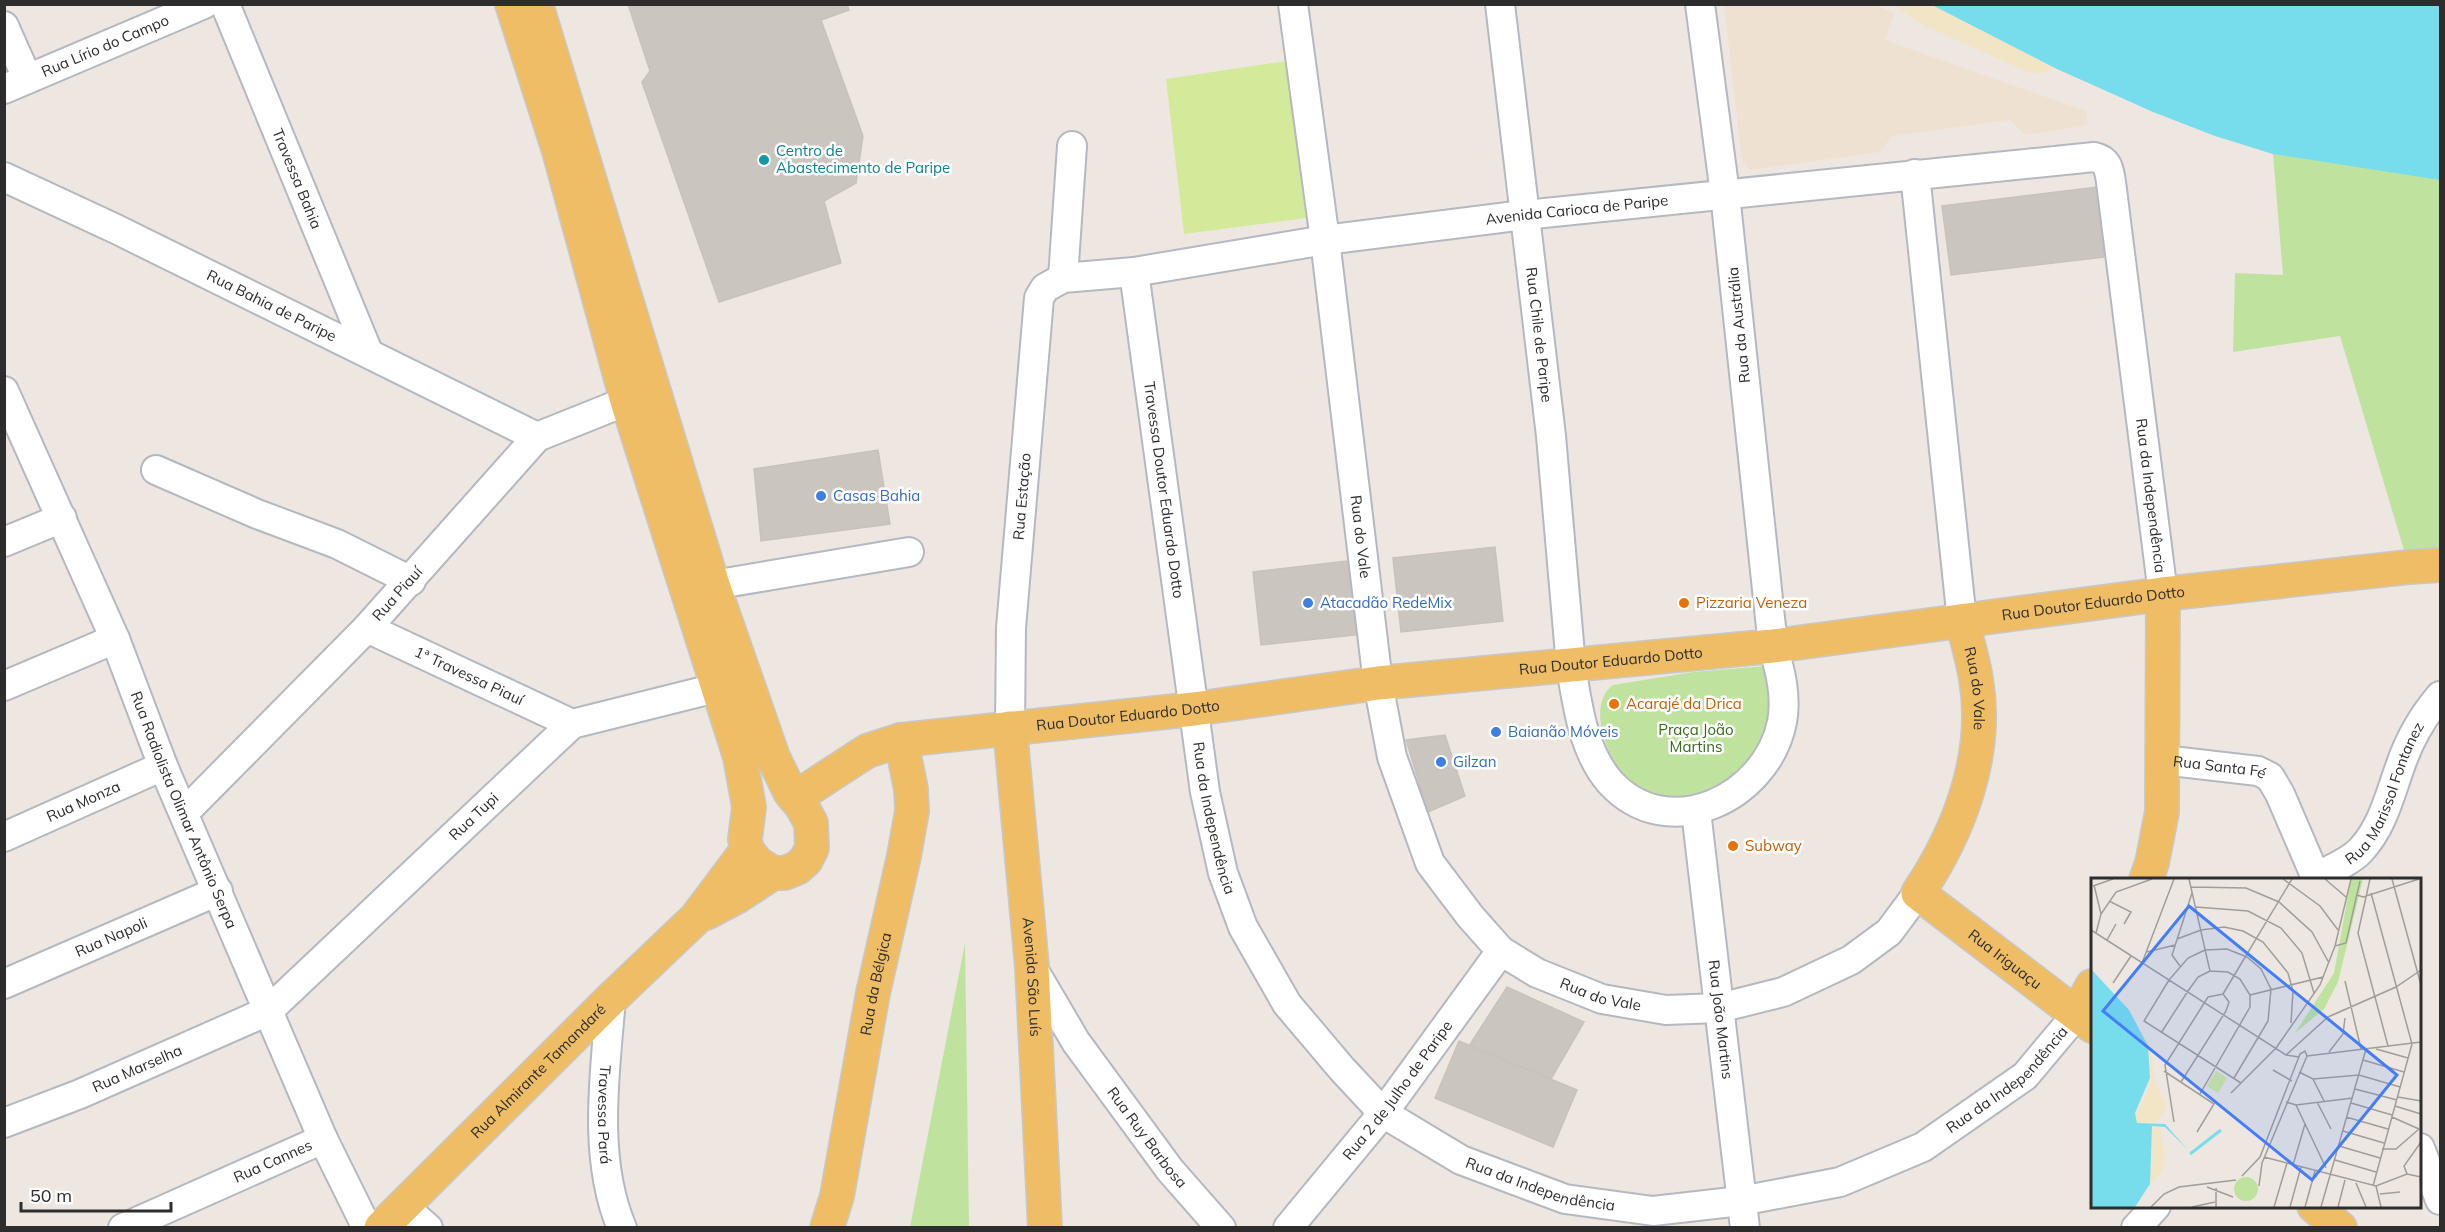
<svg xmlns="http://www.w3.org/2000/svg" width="2445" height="1232" viewBox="0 0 2445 1232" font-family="Mulish,sans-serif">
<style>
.education{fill:#efe1d1}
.green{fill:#bfe39f}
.sand{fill:#f2e5c5}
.pitch{fill:#d3ea9b}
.water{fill:#77dded}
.building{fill:#cac5bf;stroke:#cac2ba;stroke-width:1.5}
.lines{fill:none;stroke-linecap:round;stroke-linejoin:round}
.minor-casing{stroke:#b4b8c0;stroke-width:32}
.major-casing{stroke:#c8c8c8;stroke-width:36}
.minor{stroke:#fff;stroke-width:28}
.major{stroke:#efbd65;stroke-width:33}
.culture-dot{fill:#0f9aa8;stroke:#fff;stroke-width:2}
.shop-dot{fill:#3f7fe0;stroke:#fff;stroke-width:2}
.food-dot{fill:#e8710a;stroke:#fff;stroke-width:2}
.labels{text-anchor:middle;stroke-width:5;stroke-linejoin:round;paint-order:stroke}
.street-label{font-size:15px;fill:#2d2d2d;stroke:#fff}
.culture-label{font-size:15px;fill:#0d838f;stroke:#fff;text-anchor:start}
.shop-label{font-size:15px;fill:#366cbe;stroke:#fff;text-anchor:start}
.food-label{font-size:15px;fill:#c56008;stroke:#fff;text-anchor:start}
.park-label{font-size:15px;fill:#376b1c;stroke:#fff}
.inset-river{fill:none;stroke:#77dded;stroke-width:3}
.inset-road{fill:none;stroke:#a19d99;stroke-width:1.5}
.view{fill:#457df7;fill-opacity:0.15;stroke:#457df7;stroke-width:3}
.inset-edge{fill:none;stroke:#2d2d2d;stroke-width:3}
</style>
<rect width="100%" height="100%" fill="#eee7e1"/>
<path class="education" d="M1724,5H1877L1894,13L1885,40L2086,111L2088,125L2025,135L2010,120L1892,136L1880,152L1750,170L1742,162Z"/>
<g class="green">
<path d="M2440,5V565L2409,567L2340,336L2233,352L2235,273L2283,275L2273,154C2198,130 2127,100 2055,68Z"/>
<path d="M1766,666L1775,751L1701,806C1684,802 1663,800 1646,794C1615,781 1581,708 1613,685L1693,672Z"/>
<path d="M965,943L969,1227H910Z"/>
</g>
<path class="sand" d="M1893,5H1932L2055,68L2040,74L2028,72L1923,25Z"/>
<path class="pitch" d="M1286,61L1306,218L1184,234L1166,79Z"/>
<path class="water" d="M1932,5H2440V180L2273,154L2215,136L2153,112L2055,68Z"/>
<g class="building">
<path d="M628,4H847L849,10L821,20L863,136L856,183L824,201L841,263L719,302L642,82L650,71Z"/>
<path d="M2097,187L2104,257L1951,275L1942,206Z"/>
<path d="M878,450L890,524L761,541L754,469Z"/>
<path d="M1495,547L1503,621L1401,632L1393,558Z"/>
<path d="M1355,560L1363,634L1261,645L1253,572Z"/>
<path d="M1445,735L1465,796L1428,812L1406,740Z"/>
<path d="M1507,987L1584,1022L1551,1079L1469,1046Z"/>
<path d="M1459,1041L1577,1090L1553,1147L1435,1098Z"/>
</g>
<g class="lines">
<g class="minor-casing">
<g id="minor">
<path id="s1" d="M225,4L368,352"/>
<path id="s2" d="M1293,4L1325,240L1378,683L1392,757L1430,863L1470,916L1501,951L1537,973L1602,999L1666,1010L1719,1008L1783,992L1851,960L1889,932L1918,893"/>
<path id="s3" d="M1500,4L1551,436L1571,666C1577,704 1583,751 1610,782C1668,846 1767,798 1782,722C1787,696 1780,670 1773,646L1725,194L1700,4"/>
<path d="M4,26L27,78"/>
<path id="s4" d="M4,89L204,4"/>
<path d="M1915,174L1962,621"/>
<path id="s5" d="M4,177L116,229L537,437"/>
<path id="s6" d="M1134,272L1205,792L1223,873L1243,927L1287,1004L1342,1069L1383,1113L1461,1160L1565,1199L1653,1211L1741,1201L1840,1182L1923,1147L2025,1076L2077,1014"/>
<path d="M1063,278L1072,146"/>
<path id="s7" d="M4,391L115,639L163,766L323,1139L367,1228"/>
<path d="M156,470L257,514L337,544L411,581"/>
<path d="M4,542L62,518"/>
<path d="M713,585L909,552"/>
<path d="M367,628L572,724"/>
<path d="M4,686L115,639"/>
<path id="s8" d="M1010,728L1011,628L1039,298L1045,288L1063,278L1134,272L1325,240L1524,215L2094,157C2108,160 2109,169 2111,182L2163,594"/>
<path id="s9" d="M2163,760L2258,771L2270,777L2280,794L2317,880"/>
<path id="s10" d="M1696,811L1745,1228"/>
<path id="s11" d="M184,813L367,628L537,437L627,401"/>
<path id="s12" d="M4,837L163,766"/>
<path id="s13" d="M2316,877C2331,869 2348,863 2360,851C2383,827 2390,794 2401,764C2410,738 2423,716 2440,696"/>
<path id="s14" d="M1032,967L1076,1042L1170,1170L1221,1228"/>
<path id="s15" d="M4,984L218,891"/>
<path id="s16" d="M611,999C605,1072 592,1158 622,1228"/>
<path id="s17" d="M4,1123L80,1094L268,1011L572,724L716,688"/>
<path d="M2420,1148L2440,1200"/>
<path d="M403,1206L428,1228"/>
<path id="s18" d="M123,1228L323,1139"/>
<path id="s19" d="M1288,1228L1383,1113L1501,951"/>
<path d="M2136,1228L2156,1206"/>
</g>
</g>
<g class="major-casing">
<g id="major">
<path d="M512,4L559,151L627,401L740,757L749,807L745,839L747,850L757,863L773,873H785L797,868L806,860L812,848L811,823L801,805L790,792L773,757L713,585L536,4"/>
<path id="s20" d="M1962,621C1967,640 1973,660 1976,679C1989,755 1959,832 1918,893L2092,1026"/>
<path id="s21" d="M1010,728L1032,967L1045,1228"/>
<path id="s22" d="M795,798L867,751L901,740L1194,709L1378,683L1773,646L2163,594L2409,567L2440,565"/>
<path d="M2146,880L2152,863L2162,812L2163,594"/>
<path d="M706,913L738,896L773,873"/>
<path d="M2077,1014L2092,986"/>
<path d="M2314,1206L2340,1228"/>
<path id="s23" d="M381,1228L611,999L696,918L747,850"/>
<path id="s24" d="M827,1228L837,1196L873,993L904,856L912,811L911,789L901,740"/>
</g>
</g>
<use href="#minor" class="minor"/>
<use href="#major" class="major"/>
</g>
<circle class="culture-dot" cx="764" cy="160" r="6"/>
<g class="shop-dot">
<circle cx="821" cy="496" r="6"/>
<circle cx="1308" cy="603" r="6"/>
<circle cx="1496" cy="732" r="6"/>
<circle cx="1441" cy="762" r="6"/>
</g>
<g class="food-dot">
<circle cx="1684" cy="603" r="6"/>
<circle cx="1614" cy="704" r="6"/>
<circle cx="1733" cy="846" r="6"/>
</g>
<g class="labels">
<g class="street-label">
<text dy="5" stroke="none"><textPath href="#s4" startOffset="110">Rua Lírio do Campo</textPath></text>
<text dy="5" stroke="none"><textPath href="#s1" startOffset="189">Travessa Bahia</textPath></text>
<text dy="5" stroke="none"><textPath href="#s8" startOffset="982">Avenida Carioca de Paripe</textPath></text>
<text dy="5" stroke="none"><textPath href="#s5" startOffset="297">Rua Bahia de Paripe</textPath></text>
<text transform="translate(1739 325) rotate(-96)" y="5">Rua da Austrália</text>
<text dy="5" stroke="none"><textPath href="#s3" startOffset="333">Rua Chile de Paripe</textPath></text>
<text dy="5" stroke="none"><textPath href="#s6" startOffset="220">Travessa Doutor Eduardo Dotto</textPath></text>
<text dy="5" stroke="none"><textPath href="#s8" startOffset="232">Rua Estação</textPath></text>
<text dy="5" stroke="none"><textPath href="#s8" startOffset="1851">Rua da Independência</textPath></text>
<text dy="5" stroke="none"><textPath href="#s2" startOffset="537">Rua do Vale</textPath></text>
<text dy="5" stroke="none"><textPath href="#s11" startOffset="306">Rua Piauí</textPath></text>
<text dy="5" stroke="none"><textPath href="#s22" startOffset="1322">Rua Doutor Eduardo Dotto</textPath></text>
<text dy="5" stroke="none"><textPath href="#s22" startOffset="836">Rua Doutor Eduardo Dotto</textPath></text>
<text transform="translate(469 676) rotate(25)" y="5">1ª Travessa Piauí</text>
<text dy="5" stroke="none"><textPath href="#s20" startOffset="69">Rua do Vale</textPath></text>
<text dy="5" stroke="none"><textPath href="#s22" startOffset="350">Rua Doutor Eduardo Dotto</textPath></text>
<text dy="5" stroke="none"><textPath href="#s9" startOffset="57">Rua Santa Fé</textPath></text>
<text dy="5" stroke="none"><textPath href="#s13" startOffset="114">Rua Marissol Fontanez</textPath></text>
<text dy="5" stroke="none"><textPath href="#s12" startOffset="87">Rua Monza</textPath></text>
<text dy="5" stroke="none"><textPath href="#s7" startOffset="456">Rua Radiolista Olimar Antônio Serpa</textPath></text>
<text dy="5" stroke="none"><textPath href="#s17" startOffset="570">Rua Tupi</textPath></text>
<text dy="5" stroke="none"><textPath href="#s6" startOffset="552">Rua da Independência</textPath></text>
<text dy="5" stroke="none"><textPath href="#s15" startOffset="117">Rua Napoli</textPath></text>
<text dy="5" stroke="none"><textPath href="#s20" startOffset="396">Rua Iriguaçu</textPath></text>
<text dy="5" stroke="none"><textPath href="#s21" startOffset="250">Avenida São Luís</textPath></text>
<text dy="5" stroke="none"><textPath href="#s24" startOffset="249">Rua da Bélgica</textPath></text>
<text dy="5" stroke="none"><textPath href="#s2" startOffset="1095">Rua do Vale</textPath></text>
<text dy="5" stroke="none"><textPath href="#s10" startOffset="210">Rua João Martins</textPath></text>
<text dy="5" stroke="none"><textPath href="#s17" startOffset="144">Rua Marselha</textPath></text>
<text dy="5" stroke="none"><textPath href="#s23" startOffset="222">Rua Almirante Tamandaré</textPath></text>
<text dy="5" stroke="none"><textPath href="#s6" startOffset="1578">Rua da Independência</textPath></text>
<text dy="5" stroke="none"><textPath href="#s19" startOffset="176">Rua 2 de Julho de Paripe</textPath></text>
<text dy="5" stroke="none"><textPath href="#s16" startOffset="116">Travessa Pará</textPath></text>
<text dy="5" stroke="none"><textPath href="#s14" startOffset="206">Rua Ruy Barbosa</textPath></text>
<text dy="5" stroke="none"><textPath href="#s18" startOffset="164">Rua Cannes</textPath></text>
<text dy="5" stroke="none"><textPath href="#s6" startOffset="1074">Rua da Independência</textPath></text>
</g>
<g class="culture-label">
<text x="776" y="156">Centro de<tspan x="776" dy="17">Abastecimento de Paripe</tspan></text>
</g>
<g class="shop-label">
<text x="833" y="501">Casas Bahia</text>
<text x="1320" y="608">Atacadão RedeMix</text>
<text x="1508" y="737">Baianão Móveis</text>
<text x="1453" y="767">Gilzan</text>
</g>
<g class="food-label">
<text x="1696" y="608">Pizzaria Veneza</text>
<text x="1626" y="709">Acarajé da Drica</text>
<text x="1745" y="851">Subway</text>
</g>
<g class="park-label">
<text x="1696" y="735">Praça João<tspan x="1696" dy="17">Martins</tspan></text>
</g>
</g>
<g transform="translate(2091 878)">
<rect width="330" height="330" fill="#eee7e1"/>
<path d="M260,1H272L247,104L233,131L204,155L243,95ZM143 311a12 12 0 1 1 24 0a12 12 0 1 1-24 0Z" fill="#bfe39f"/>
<path d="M50,154L59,167L64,203L76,230L65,244L46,245L43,238L56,214L60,195ZM60,248H69L74,282L71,293L59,306Z" fill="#f2e5c5"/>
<path d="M125,193L136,200L127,215L116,208Z" fill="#d3ea9b"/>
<path d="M0,91L38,132L57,168L59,200L44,235L46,245L74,246L97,272L74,249L61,248L59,306L44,329H0Z" fill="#77dded"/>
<path class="inset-river" d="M99,276L130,252"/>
<path class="inset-road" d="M192,1L229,28L247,52M234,1L255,19M279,1L267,55L297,168M301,1L330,107M3,7L10,36M2,8L22,1M100,9L155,10L188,24L221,54L238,85M280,15L321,166L282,308M266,17L272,19L328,1M18,23L40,34L33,46M105,29L157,33L190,50L211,75L223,115M0,52L195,177L208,179M5,55L10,36L25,14L61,1M86,61L110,52L133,49L152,53L172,64L197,95L202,113L200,145M16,62L25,46M244,68L255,65L269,3M114,72L136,71L156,79L170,91L180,111L177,143L143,200M56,74L84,67M51,85L83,1M89,88L81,77L101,15M78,102L53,143L150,205M78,102L97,80L114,72M254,103L270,171M22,105L40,78M97,113L107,99L119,93L98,1M132,116L201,1M159,117L232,99M70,155L97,113M185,170L229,107L244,68L260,1M285,171L317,180M238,174L252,156L254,140M195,177L237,139L305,109L330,92M216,178L330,164M272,182L313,194M182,192L201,203M73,193L123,226L106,254M208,194L222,201L268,197L309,209M222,201L233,223M264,211L306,222M140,215L185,170M109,216L159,129V117L149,101L137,94L119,93M307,219L330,223M195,224L205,227L262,220M226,224L240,251M260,225L301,237M205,227L235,290M304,228L330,236M255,239L297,251M301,239L328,251M83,244L74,187L117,119L132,116L138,124L135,133L90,204M252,253L293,265M248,268L289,280M291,271H305L328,251M173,279L285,308L316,296L330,299M244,282L285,294M202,287L214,246M316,296L313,288L330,264M151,298L169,279L209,176L214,173L216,178L171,285L168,308M329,298L330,316M265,305L275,329M285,308L290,329M116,309L142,319M289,316L309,314M60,329L73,316L88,309L145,302M101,329L124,324M125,329V310M183,329L196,285M199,329L210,289M214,329L224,293M230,329L275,171M247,329L254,302"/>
<path class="view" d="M98,28L306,197L221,302L12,133Z"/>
<rect width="330" height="330" class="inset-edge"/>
</g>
<rect width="2445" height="1232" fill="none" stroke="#2d2d2d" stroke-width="12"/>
<path d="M21 1202v9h150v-9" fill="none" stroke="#2d2d2d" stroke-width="3"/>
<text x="30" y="1202" font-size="18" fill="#2d2d2d" stroke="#ffffff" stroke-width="4.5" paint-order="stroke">50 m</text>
</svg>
